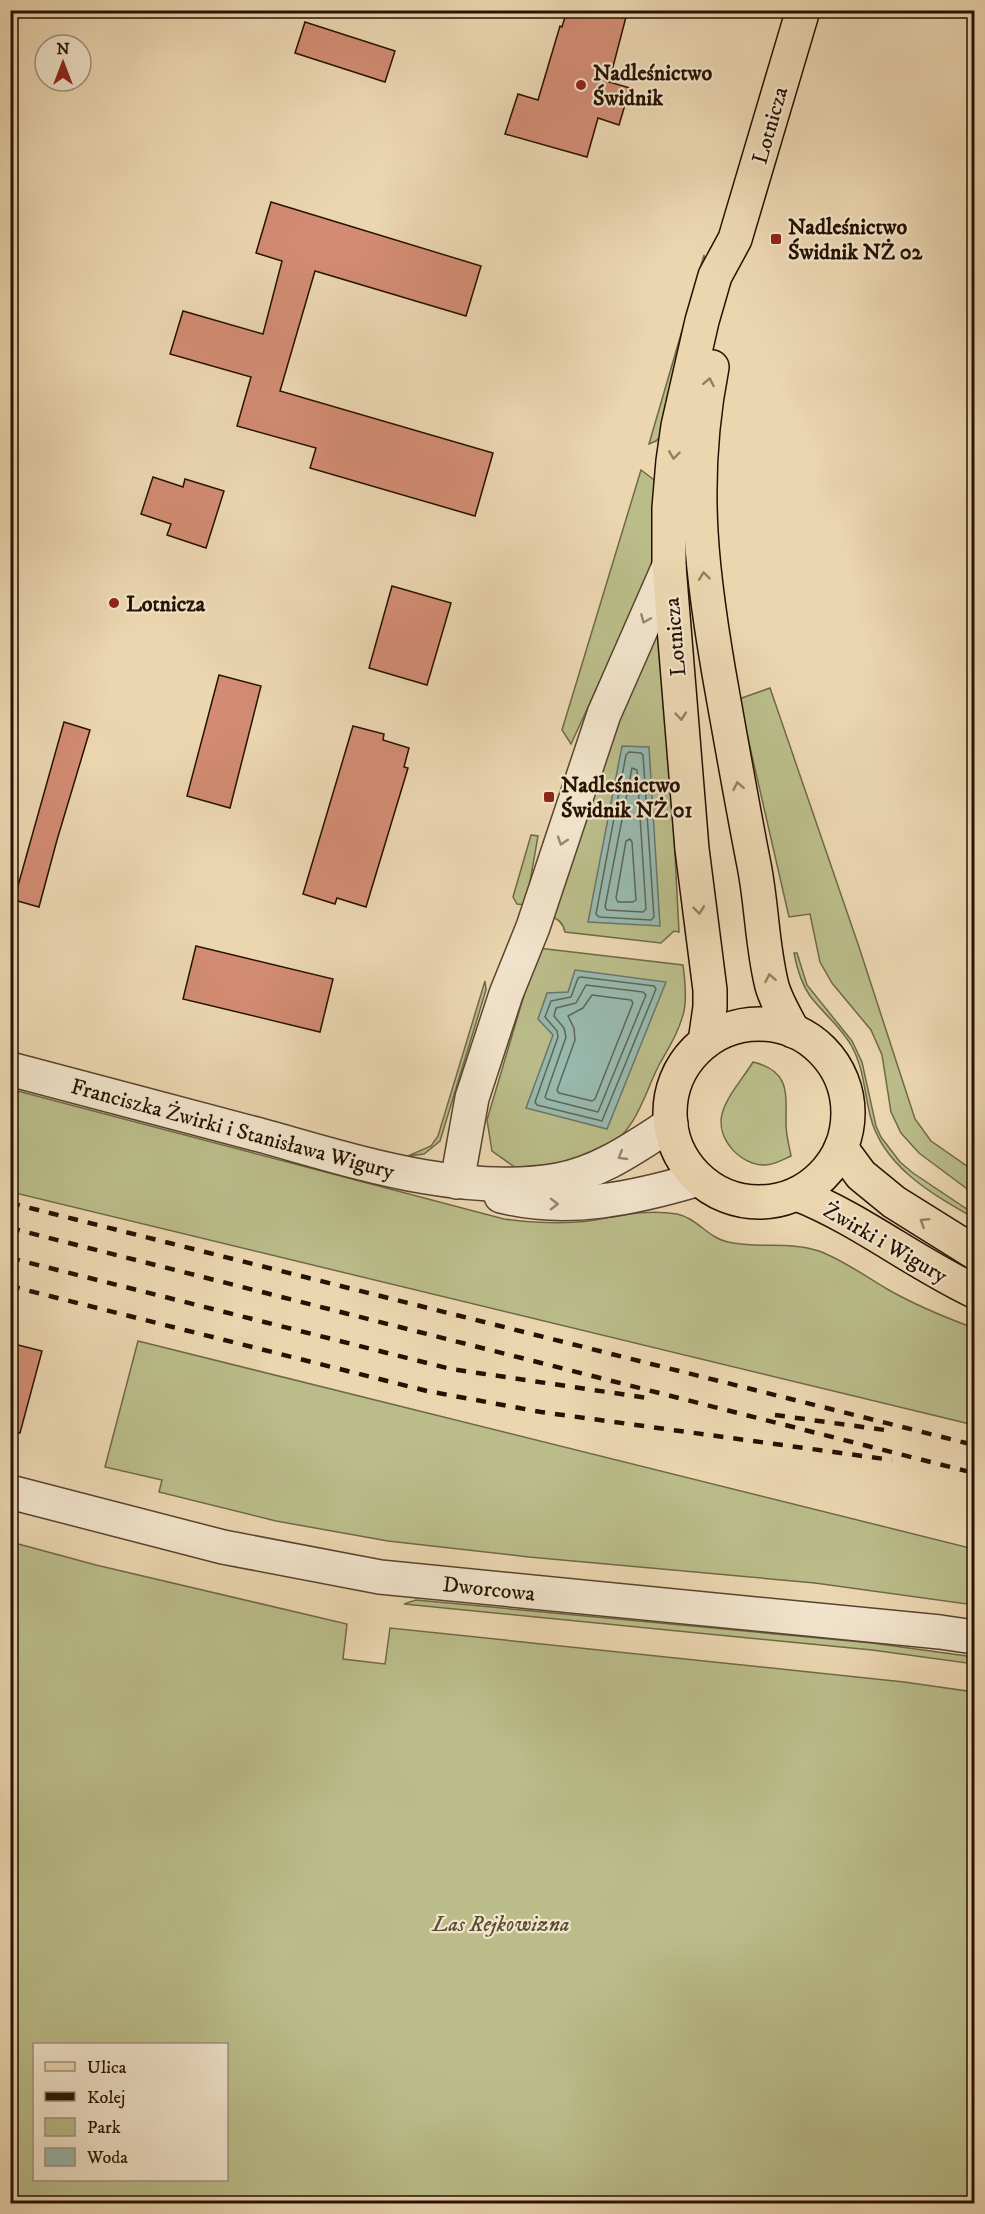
<svg xmlns="http://www.w3.org/2000/svg" width="985" height="2214" viewBox="0 0 985 2214" font-family="'IM FELL DW Pica',serif">
<style>
.green{fill:#babd8a;stroke:#706846;stroke-width:1.5;fill-rule:evenodd}
.water{fill:#98b9ae;stroke:#6a7669;stroke-width:1.5}
.lines{fill:none;stroke-linecap:round;stroke-linejoin:round}
.shore{stroke:#5f6658;stroke-width:1.5}
.building{fill:#d28c73;stroke:#261201;stroke-width:1.5}
.minor-casing{stroke:#57432d;stroke-width:36}
.major-casing{stroke:#261201;stroke-width:36}
.minor{stroke:#f2e4cc;stroke-width:33}
.major{stroke:#ebd6b0;stroke-width:33}
.rail{stroke:#261201;stroke-width:4.5;stroke-dasharray:10 10;stroke-linecap:butt}
.oneway{stroke:#927e61}
.oneway2{stroke:#968671}
.poi-dot{fill:#8f2418;stroke:#f2e4cc;stroke-width:2}
.labels{text-anchor:middle;stroke-width:4.5;stroke-linejoin:round;paint-order:stroke}
.poi-label{font-size:22px;font-weight:bold;fill:#261201;stroke:#f2e4cc;text-anchor:start}
.street-label{font-size:22px;fill:#261201;stroke:#f2e4cc}
.park-label{font-size:22px;font-style:italic;fill:#5a4e31;stroke:#f2e4cc}
</style>
<rect width="100%" height="100%" fill="#ebd6b0"/>
<filter id="stains"><feTurbulence type="fractalNoise" baseFrequency=".00333" numOctaves="4"/><feColorMatrix values="0 0 0 0 .2 0 0 0 0 .09 0 0 0 0 .02 0 0 0 .5 -.17"/></filter>
<radialGradient id="worn" r=".72"><stop offset=".6" stop-color="#630" stop-opacity="0"/><stop offset="1" stop-color="#630" stop-opacity=".3"/></radialGradient>
<g class="green">
<path d="M704,255L705,262L661,436L656,441L649,444Z"/>
<path d="M641,470L657,482L654,554L647,579L571,744L562,730Z"/>
<path d="M654,624L663,625L679,932L674,931L661,943L565,932C563,923 559,920 551,916L602,762Z"/>
<path d="M770,688L859,947L915,1119L931,1141L974,1171V1194L919,1153L901,1133L891,1112L882,1055L871,1030L832,983L820,962L810,914L789,917L739,699Z"/>
<path d="M531,835L538,836L526,905L517,904L513,897Z"/>
<path d="M538,948L683,965C685,980 687,997 684,1011C679,1032 669,1047 659,1065C644,1094 637,1131 605,1148C577,1163 548,1165 516,1168L492,1151L487,1120Z"/>
<path d="M794,953H797L807,985L852,1041L862,1062L876,1126L881,1137L900,1162L913,1173L974,1214V1218C932,1194 882,1166 870,1115C864,1091 864,1068 851,1045C840,1026 823,1013 810,996C801,983 797,969 794,953Z"/>
<path d="M485,981L486,990L440,1141L424,1154L408,1156L431,1146L438,1136Z"/>
<path d="M753,1062C790,1071 786,1092 786,1124C786,1135 789,1145 791,1156C782,1160 774,1165 765,1165C740,1165 716,1139 722,1114C726,1097 744,1077 753,1062Z"/>
<path d="M10,1089L504,1219C535,1223 564,1225 595,1220C623,1215 648,1209 677,1214C697,1218 708,1238 728,1242C759,1249 789,1241 819,1251C843,1260 865,1276 887,1289C915,1305 944,1317 974,1328V1425L11,1192Z"/>
<path d="M138,1341L974,1549V1605L815,1583L529,1557L388,1541L276,1521L159,1492L162,1480L105,1467Z"/>
<path d="M11,1542L96,1565L347,1624L343,1659L385,1664L390,1628L904,1682L974,1692V2203H11ZM34,2044H226V2180H34Z"/>
<path d="M416,1600L872,1643L974,1657V1664L872,1650L404,1604Z"/>
</g>
<g class="water">
<path d="M622,746L649,747L660,926L588,922Z"/>
<path d="M575,970L666,982L607,1129L526,1108L553,1035L538,1019L547,993L568,992Z"/>
</g>
<g class="lines">
<g class="shore">
<path d="M629,752L641,753L643,755L654,917L651,920L599,917L596,914L626,755Z"/>
<path d="M632,768L637,770L646,909L643,912L607,910L605,907Z"/>
<path d="M630,839L632,842L636,900L633,902H618L616,898L626,841Z"/>
<path d="M581,977L654,986L656,989L602,1121L537,1105L535,1102L558,1037L557,1031L545,1017L551,1001L571,997L578,978Z"/>
<path d="M586,985L643,992L646,995L598,1112L547,1099L545,1097L566,1037L564,1028L554,1016L556,1008L576,1003Z"/>
<path d="M592,995L631,1000L633,1003L595,1099L592,1101L559,1093L557,1090L575,1040L574,1028L568,1016L583,1008Z"/>
</g>
</g>
<g class="building">
<path d="M567,10H606L626,17L609,82L630,88L619,125L598,118L587,157L505,134L518,94L538,100L560,26L562,27Z"/>
<path d="M305,22L395,51L385,82L295,53Z"/>
<path d="M271,202L481,266L466,316L315,271L280,391L493,453L475,516L310,468L316,448L237,426L251,377L170,354L183,311L263,334L282,261L256,253Z"/>
<path d="M153,477L183,487L185,479L224,491L206,548L167,535L171,524L141,514Z"/>
<path d="M392,586L451,603L427,685L369,668Z"/>
<path d="M219,675L261,686L230,808L187,796Z"/>
<path d="M64,722L90,730L57,840L39,907L14,900Z"/>
<path d="M353,726L384,734L383,740L409,748L404,767L408,768L366,907L337,898L335,904L303,894Z"/>
<path d="M196,946L333,979L320,1032L183,999Z"/>
<path d="M10,1343L42,1351L20,1433L10,1432Z"/>
</g>
<g class="lines">
<g class="minor-casing">
<g id="minor">
<path d="M10,1069C92,1091 174,1112 256,1134C351,1160 458,1197 558,1180C601,1172 635,1147 671,1124"/>
<path d="M457,1182L472,1098L506,994L533,927L604,714L669,566"/>
<path d="M501,1196C568,1213 635,1198 699,1179"/>
<path d="M10,1492L223,1547L380,1577L940,1632L974,1637"/>
</g>
</g>
<g class="major-casing">
<g id="major">
<path d="M712,367C689,484 702,580 723,696C733,752 743,809 754,865C762,905 762,947 772,986C776,1001 786,1017 793,1031"/>
<circle cx="759" cy="1113" r="89"/>
<path d="M705,1042L710,1007V990L692,849L669,566V508L673,461L678,426L702,321L715,276L735,239L803,10"/>
<path d="M841,1148L861,1175L894,1202L974,1252"/>
<path d="M797,1194C860,1219 913,1262 974,1291"/>
</g>
</g>
<use href="#minor" class="minor"/>
<use href="#major" class="major"/>
<g class="rail">
<path d="M10,1203L974,1445"/>
<path d="M10,1228L974,1473"/>
<path d="M10,1258L451,1369L648,1398"/>
<path d="M10,1286L427,1391L541,1412L892,1460"/>
<path d="M775,1415L885,1430"/>
</g>
</g>
<defs><path id="oneway-chevron" d="M-2-3.5L2.5 0L-2 3.5" fill="none" stroke-width="1.6" stroke-linecap="round" stroke-linejoin="round" transform="scale(1.5)"/></defs>
<g class="oneway">
<use href="#oneway-chevron" transform="translate(709 382) rotate(-79)"/>
<use href="#oneway-chevron" transform="translate(674 455) rotate(97)"/>
<use href="#oneway-chevron" transform="translate(704 576) rotate(-97)"/>
<use href="#oneway-chevron" transform="translate(681 716) rotate(85)"/>
<use href="#oneway-chevron" transform="translate(738 786) rotate(-101)"/>
<use href="#oneway-chevron" transform="translate(699 910) rotate(83)"/>
<use href="#oneway-chevron" transform="translate(770 978) rotate(-101)"/>
<use href="#oneway-chevron" transform="translate(924 1222) rotate(-148)"/>
</g>
<g class="oneway2">
<use href="#oneway-chevron" transform="translate(645 619) rotate(113)"/>
<use href="#oneway-chevron" transform="translate(562 841) rotate(108)"/>
<use href="#oneway-chevron" transform="translate(622 1156) rotate(149)"/>
<use href="#oneway-chevron" transform="translate(554 1204)"/>
</g>
<g class="poi-dot">
<circle cx="581" cy="85" r="6"/>
<rect x="770" y="233" width="12" height="12" rx="3"/>
<circle cx="114" cy="603" r="6"/>
<rect x="543" y="791" width="12" height="12" rx="3"/>
</g>
<g class="labels">
<g class="poi-label">
<text x="593" y="80">Nadleśnictwo<tspan x="593" dy="25">Świdnik</tspan></text>
<text x="788" y="234">Nadleśnictwo<tspan x="788" dy="25">Świdnik NŻ 02</tspan></text>
<text x="126" y="611">Lotnicza</text>
<text x="561" y="792">Nadleśnictwo<tspan x="561" dy="25">Świdnik NŻ 01</tspan></text>
</g>
<g class="street-label">
<text transform="translate(769 125) rotate(-74)" y="8">Lotnicza</text>
<text transform="translate(674 637) rotate(-95)" y="8">Lotnicza</text>
<text transform="translate(233 1128) rotate(15)" y="8">Franciszka Żwirki i Stanisława Wigury</text>
<text transform="translate(886 1242) rotate(30)" y="8">Żwirki i Wigury</text>
<text transform="translate(489 1588) rotate(6)" y="8">Dworcowa</text>
</g>
<g class="park-label">
<text x="501" y="1931">Las Rejkowizna</text>
</g>
</g>
<rect width="985" height="2214" fill="none" stroke="#ebd6b0" stroke-width="36"/>
<rect x="12" y="12" width="961" height="2190" fill="none" stroke="#261201" stroke-width="3"/>
<rect x="18" y="18" width="949" height="2178" fill="none" stroke="#261201" stroke-width="1.5"/>
<rect x="33" y="2043" width="195" height="138" fill="#f2e4cc" stroke="#a0907b" stroke-width="1.5"/>
<rect x="45" y="2062" width="30" height="9" fill="#ebd6b0" stroke="#a0907b" stroke-width="1.5"/>
<text x="87" y="2073" font-size="18" fill="#261201">Ulica</text>
<rect x="45" y="2092" width="30" height="9" fill="#261201" stroke="#a0907b" stroke-width="1.5"/>
<text x="87" y="2103" font-size="18" fill="#261201">Kolej</text>
<rect x="45" y="2118" width="30" height="18" fill="#babd8a" stroke="#a0907b" stroke-width="1.5"/>
<text x="87" y="2133" font-size="18" fill="#261201">Park</text>
<rect x="45" y="2148" width="30" height="18" fill="#98b9ae" stroke="#a0907b" stroke-width="1.5"/>
<text x="87" y="2163" font-size="18" fill="#261201">Woda</text>
<g transform="translate(63 63)"><circle r="28" fill="#f2e4cc" stroke="#a0907b" stroke-width="1.5"/>
<path d="M0-4.5L10 22L0 15L-10 22Z" fill="#8f2418"/>
<text y="-9" font-size="16" font-weight="bold" text-anchor="middle" fill="#261201">N</text>
</g>
<rect width="100%" height="100%" filter="url(#stains)"/>
<rect width="100%" height="100%" fill="url(#worn)"/>
</svg>
